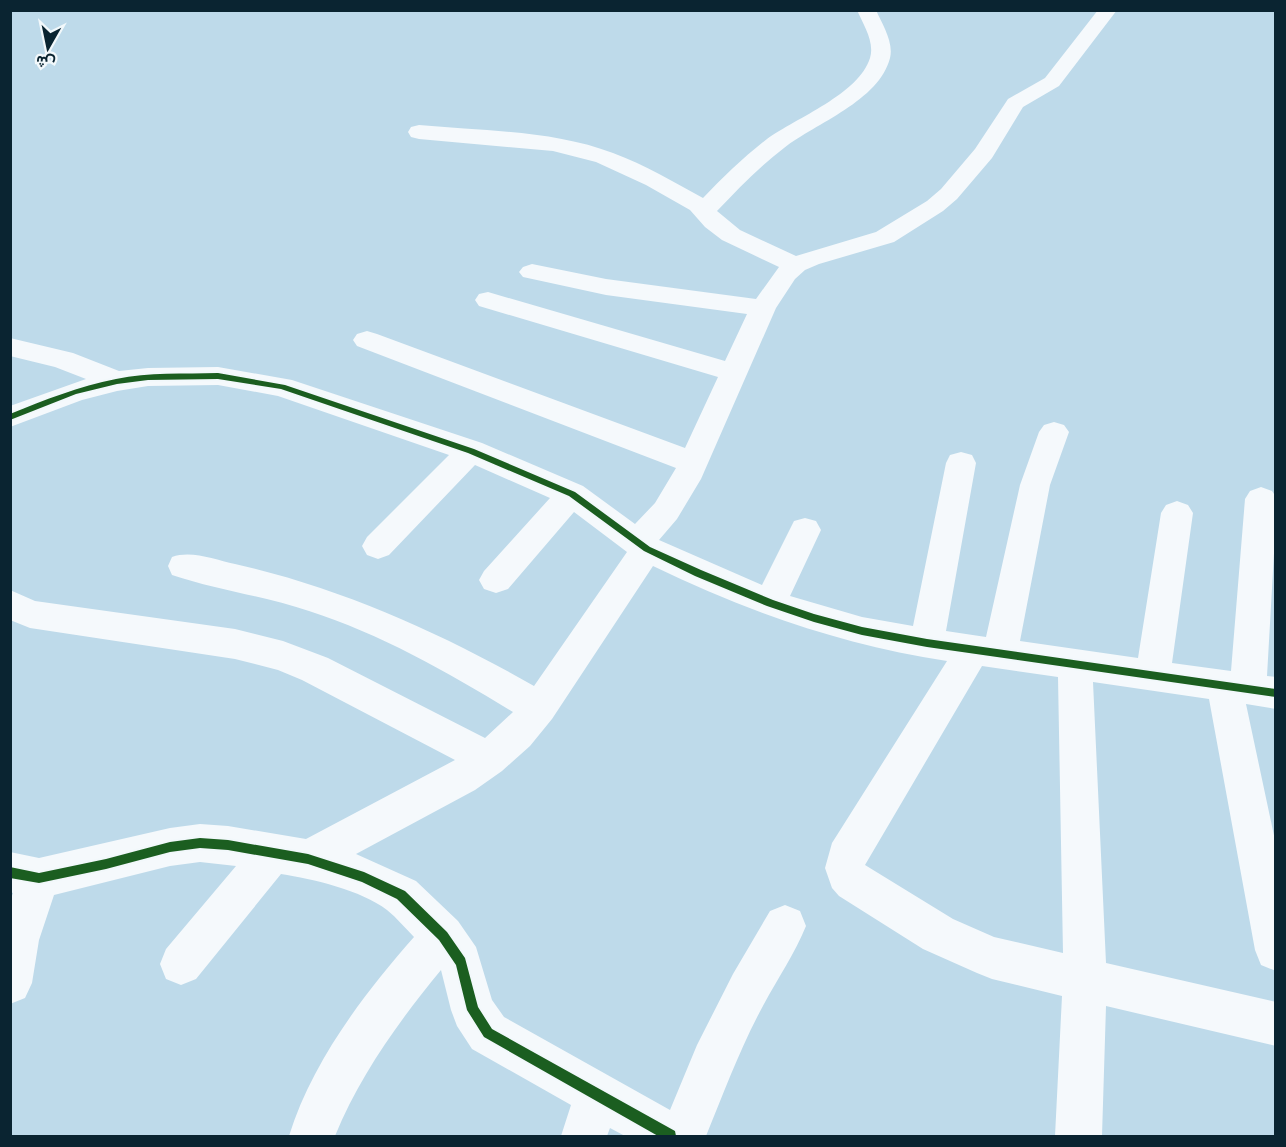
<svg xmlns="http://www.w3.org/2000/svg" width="1286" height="1147" viewBox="0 0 1286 1147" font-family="'Source Sans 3',Vazirmatn,sans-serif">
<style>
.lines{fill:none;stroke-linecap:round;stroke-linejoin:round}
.minor{fill:#f5f9fc;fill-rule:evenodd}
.cycleway-casing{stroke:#f2f8fb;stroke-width:4}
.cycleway{fill:#1b5e20;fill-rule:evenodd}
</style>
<rect width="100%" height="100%" fill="#bedaea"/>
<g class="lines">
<path class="minor" d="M857,10H876C882,24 894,42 890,58C879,101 816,123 784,148C759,167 738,189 717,211L740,230L796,256L876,232L927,201L941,189L975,149L1008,99L1045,78L1098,10H1117L1059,86L1023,107L992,158L957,199L943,211L894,242L819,264L805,270L795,279L776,308L701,479L677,519L659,540L762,585L794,521L805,518L816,521L821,530L790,596L862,617L913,626L946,463L950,455L961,452L972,455L976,463L946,631L986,637L1020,485L1039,432L1044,425L1054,422L1064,425L1069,432L1050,485L1020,641L1138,658L1161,513L1166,505L1177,501L1188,505L1193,513L1172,663L1231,671L1245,499L1250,491L1261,487L1272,491L1276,497V518L1267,676L1276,677V709L1246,704L1276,845V971L1261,965L1255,950L1209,699L1093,682L1106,963L1276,1002V1046L1106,1006L1102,1136H1055L1062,996L992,979L977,973L923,949L839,896L832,888L825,868L832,843L947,661C843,645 748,612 653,566L552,719L530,746L502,771L475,790L356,854L416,881L458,921L476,947L492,1000L504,1017L670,1110L697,1045L733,974L770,911L785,905L800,911L806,926C795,953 778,978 764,1004C741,1046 724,1092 706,1136H625L610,1128L607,1136H561L571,1105L472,1049L457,1026L451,1010L441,970C399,1021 360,1075 335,1136H289C312,1062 363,995 414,937C405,928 397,918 387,910C361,890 313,879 281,874L196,979L181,985L166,979L160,964L166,949L236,866L200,862L170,866L54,895L39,940L32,983L25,998L10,1004V901L13,893L10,892V852L39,858L170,828L200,824L228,826L306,839L455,760L302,680L278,670L235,659L30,628L10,620V590L35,601L235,629L283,641L328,658L485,738L513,712C449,673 381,634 309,611C264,596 217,590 172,575L168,566L172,557C192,550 215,560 235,564C341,588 439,632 534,686L627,552L574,512L508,589L496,593L484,589L479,580L484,571L550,498L475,465L389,555L378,559L367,555L362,546L367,537L449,455L278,396L218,385L148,386L117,391L82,400L10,427V406L86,379L55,367L10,356V338L73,353L119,371L148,368L218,367L292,380L482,443L583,486L635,524L655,503L676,468L357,346L353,340L357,334L367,331L377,334L685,448L718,377L479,306L475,300L479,294L488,292L725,361L747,314L606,295L523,277L519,272L523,267L532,264L606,279L756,299L779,267L722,240L705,227L690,210L646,185L596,162L553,151L419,139L411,137L408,132L411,127L419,125C483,131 553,130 613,153C645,165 674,182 703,198C723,177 744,157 767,139C796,118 859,94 870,58C875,42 863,24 857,10ZM982,666L1058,677L1063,953L994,937L953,919L865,865Z"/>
<g class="cycleway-casing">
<g id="cycleway">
<path d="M218,373L285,385L474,449L575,492L650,547L701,570L773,600L814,614L862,627L927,639L1276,689V697L927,647L862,635L814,622L767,606L695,576L644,551L569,496L468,453L281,389L218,379L148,380L117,384L76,394L10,420V414C45,400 79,386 116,379C149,372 184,374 218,373Z"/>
<path d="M200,838L228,840L308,854L364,872L405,891L447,932L465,958L478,1007L492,1029L675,1131L676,1136H658L484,1037L467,1010L456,965L439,940L397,899L362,882L308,864L228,850L200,848L170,852L106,869L39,883L10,878V867L39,873L106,859L170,842Z"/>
</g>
</g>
<use href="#cycleway" class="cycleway"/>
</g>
<rect width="1286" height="1147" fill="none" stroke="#0a2431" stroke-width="24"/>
<g transform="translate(48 48) rotate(189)" stroke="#f2f8fb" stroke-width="4.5" paint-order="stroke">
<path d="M0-4.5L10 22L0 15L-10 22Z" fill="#0a2431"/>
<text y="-9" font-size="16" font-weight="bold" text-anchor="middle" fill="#0a2431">ش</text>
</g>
</svg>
